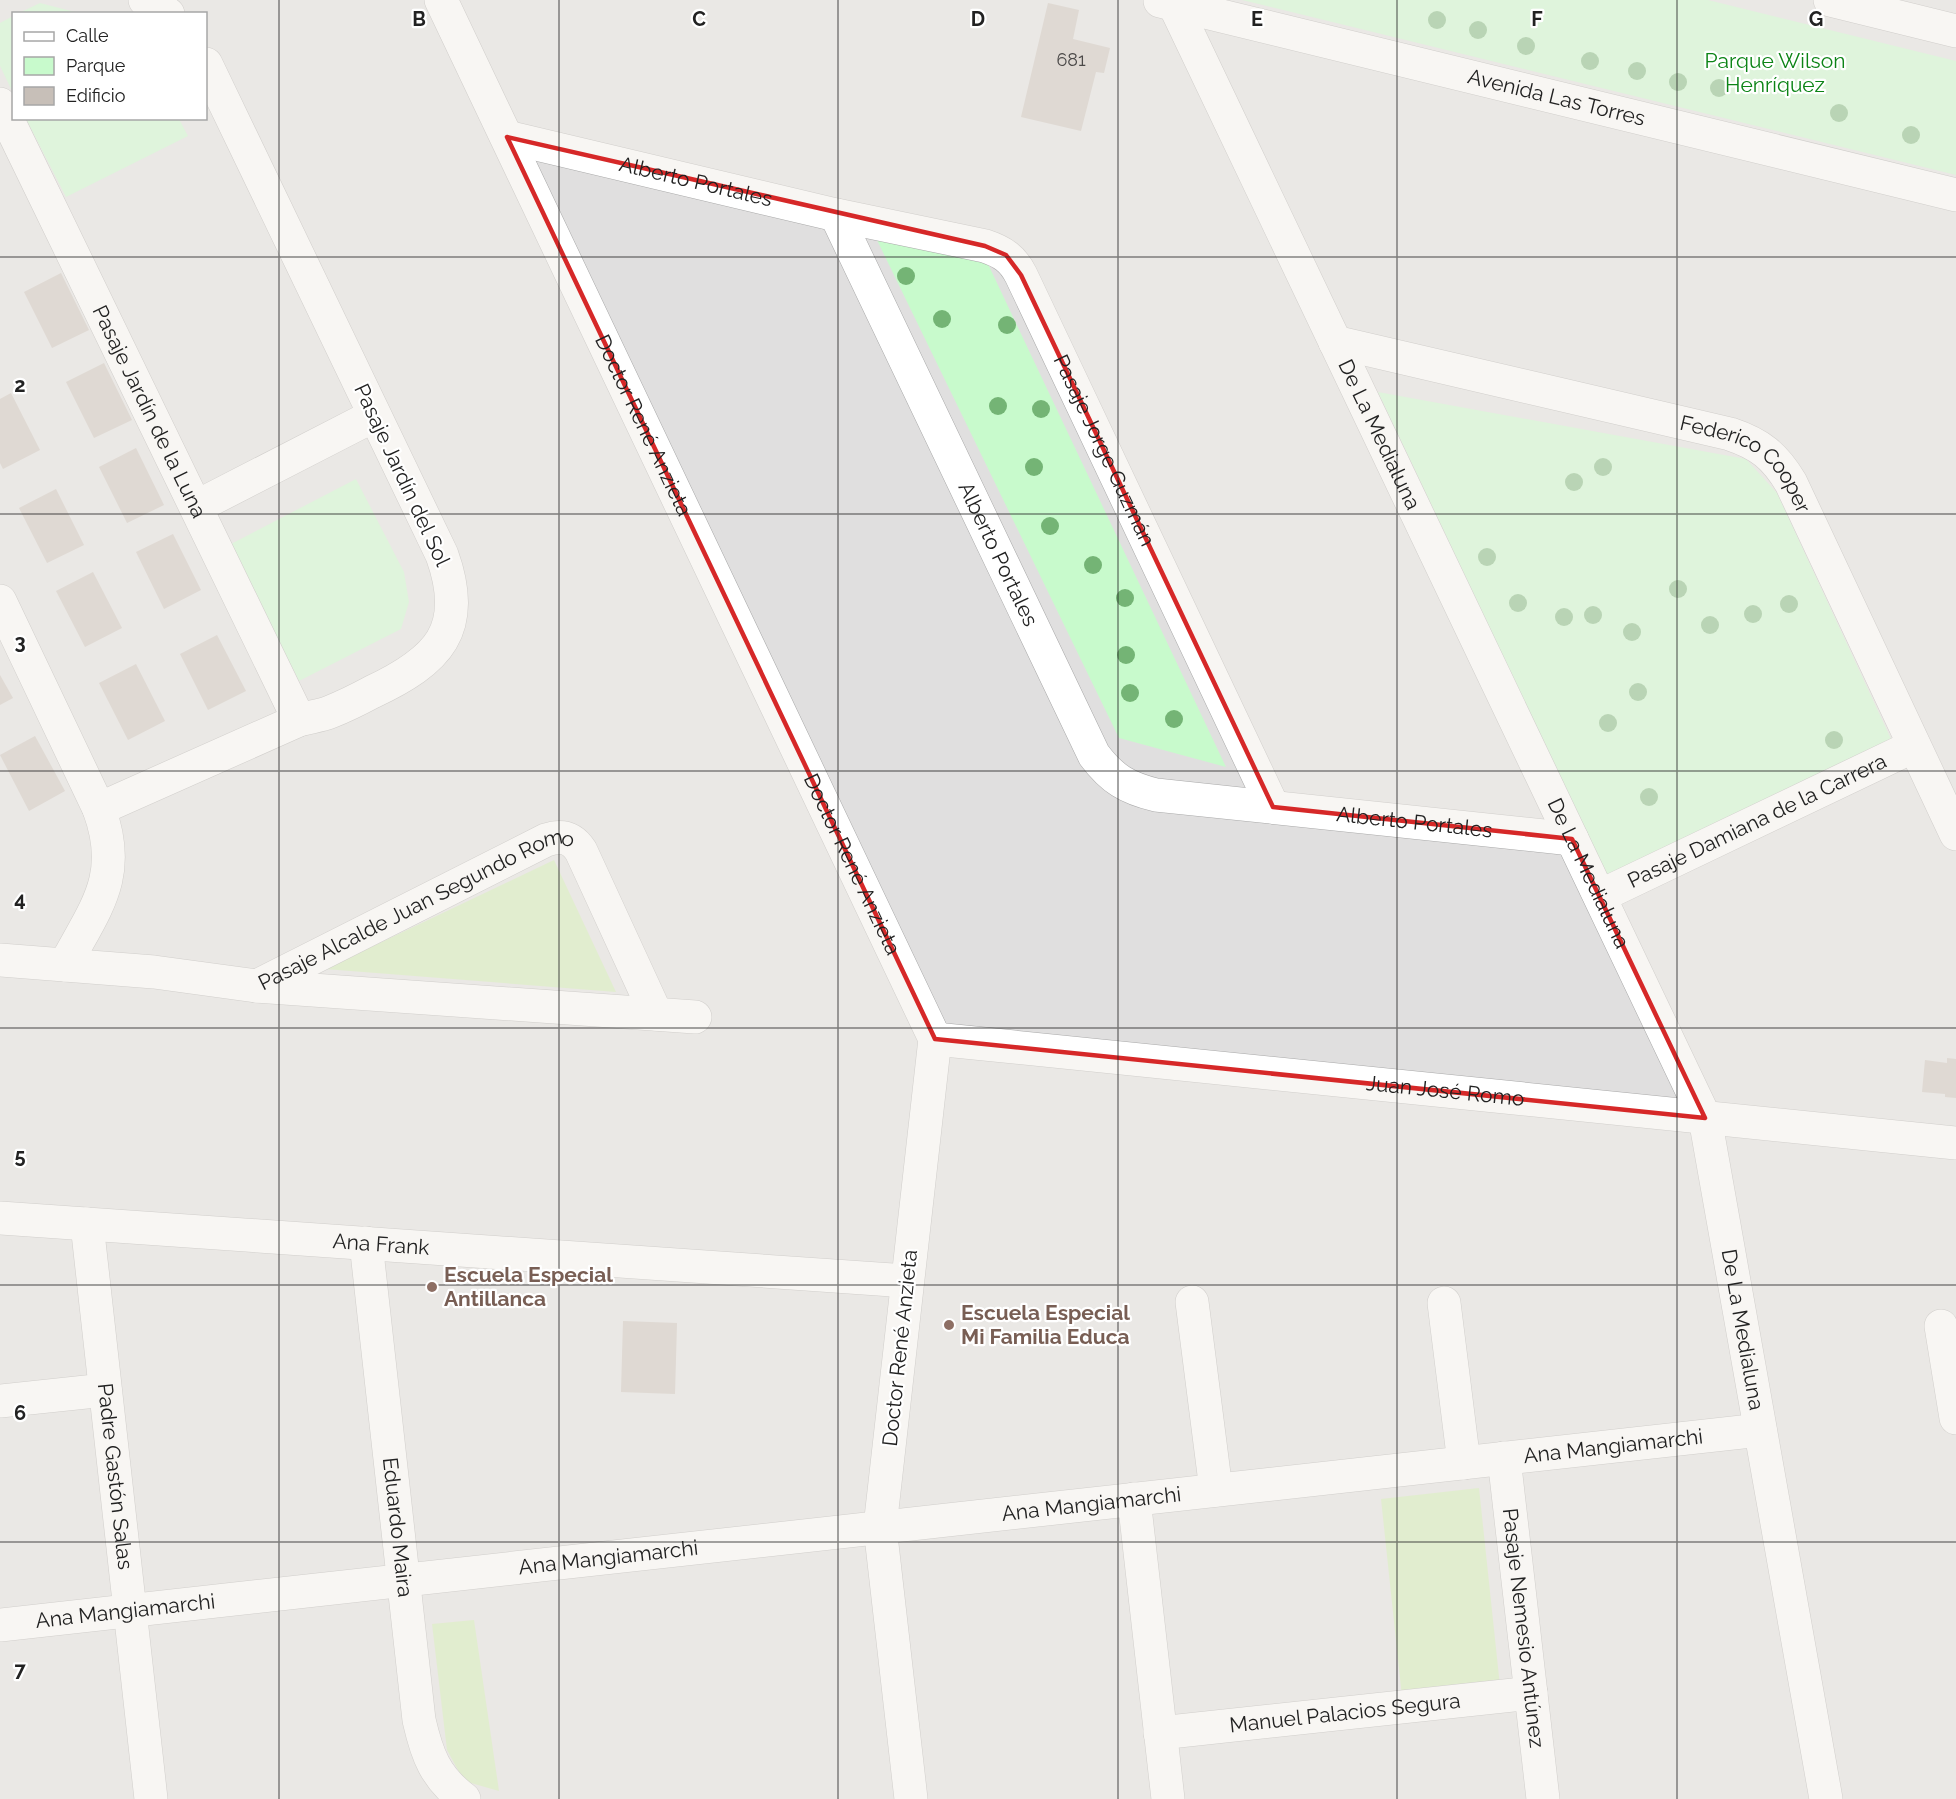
<svg xmlns="http://www.w3.org/2000/svg" width="1956" height="1799" viewBox="0 0 1956 1799" font-family="Raleway,sans-serif">
<style>
.residential{fill:#e0dfdf;fill-rule:evenodd}
.grass{fill:#cdebb0}
.park{fill:#c8facc}
.building{fill:#c7bfb8}
.lines{fill:none;stroke-linecap:round;stroke-linejoin:round}
.minor-casing{stroke:#a9a9a9;stroke-width:34}
.minor{stroke:#fff;stroke-width:33}
.tree{fill:#74b475}
.marked{fill:none;stroke:#d62828;stroke-width:4.5;stroke-linejoin:round}
.grid{fill:none;stroke:#222;stroke-width:1.5;stroke-opacity:0.55}
.education-dot{fill:#8d6e63;stroke:#fff;stroke-width:2}
.labels{text-anchor:middle;stroke-width:4.5;stroke-linejoin:round;paint-order:stroke}
.number-label{font-size:18px;fill:#4b4948}
.park-label{font-size:21px;fill:#0c8416;stroke:#fff}
.street-label{font-size:21px;fill:#222;stroke:#fff}
.education-label{font-size:21px;font-weight:bold;fill:#785e54;stroke:#fff;text-anchor:start}
.grid-label{font-size:20px;text-anchor:middle;font-weight:bold;fill:#222;stroke:#fff;stroke-width:4.5;stroke-linejoin:round;paint-order:stroke}
</style>
<rect width="100%" height="100%" fill="#f2efe9"/>
<path class="residential" d="M0,0H1956V1799H0ZM14,14H206V118H14Z"/>
<g class="grass">
<path d="M554,860L616,992L325,969Z"/>
<path d="M1479,1488L1500,1686L1402,1697L1381,1499Z"/>
<path d="M474,1620L499,1791L464,1781L447,1750L432,1624Z"/>
</g>
<g class="park">
<path d="M1242,0H1708L1956,61V175Z"/>
<path d="M40,3L79,13H19Z"/>
<path d="M13,16V93L0,66V23Z"/>
<path d="M26,119H179L188,136L66,197Z"/>
<path d="M876,238L988,264L1226,767L1119,738Z"/>
<path d="M1378,392L1746,459L1777,493L1892,741L1608,878Z"/>
<path d="M356,479L404,572L409,602L401,629L299,681L229,545Z"/>
</g>
<g class="building">
<path d="M1048,3L1079,10L1073,39L1110,48L1104,73L1096,72L1081,131L1021,117Z"/>
<path d="M61,273L89,330L52,348L24,292Z"/>
<path d="M104,363L132,420L94,438L66,382Z"/>
<path d="M11,393L40,450L3,469L0,463V399Z"/>
<path d="M136,448L164,505L127,523L99,467Z"/>
<path d="M56,489L84,545L47,563L19,508Z"/>
<path d="M173,534L201,590L164,609L136,552Z"/>
<path d="M93,572L122,628L85,647L56,591Z"/>
<path d="M217,635L246,691L208,710L180,654Z"/>
<path d="M136,664L165,721L128,740L99,683Z"/>
<path d="M0,675L13,698L0,705Z"/>
<path d="M35,736L65,791L29,811L0,755Z"/>
<path d="M1947,1058L1956,1059V1098L1945,1097V1094L1922,1092L1925,1060L1947,1063Z"/>
<path d="M623,1321L677,1323L675,1394L621,1392Z"/>
</g>
<g class="lines">
<g class="minor-casing">
<g id="minor">
<path d="M145,0L168,14"/>
<path id="s1" d="M441,0L935,1039L880,1527L911,1799"/>
<path d="M1830,0L1956,31"/>
<path id="s2" d="M1160,1L1956,195"/>
<path id="s3" d="M1174,4L1705,1118L1826,1799"/>
<path id="s4" d="M0,104L299,720"/>
<path id="s5" d="M507,137L836,215L985,246C1003,252 1013,259 1021,275L1273,807"/>
<path id="s6" d="M836,215L1094,755C1112,779 1127,788 1156,795L1572,839"/>
<path id="s7" d="M1335,342L1730,434C1760,444 1775,456 1791,483L1956,834"/>
<path d="M196,507L373,416"/>
<path d="M0,601L99,809C124,877 95,908 65,965"/>
<path d="M99,809L299,720C309,717 320,716 330,712C345,706 359,699 372,692C438,661 469,630 442,555L206,64"/>
<path id="s8" d="M1600,896L1914,746"/>
<path d="M0,960L154,972L256,986L695,1017"/>
<path id="s9" d="M257,986L546,840C561,835 572,837 581,851L656,1014"/>
<path id="s10" d="M935,1039L1956,1143"/>
<path id="s11" d="M0,1218L907,1281"/>
<path id="s12" d="M87,1224L151,1799"/>
<path id="s13" d="M366,1243L419,1720C427,1755 435,1777 464,1799"/>
<path d="M1192,1302L1216,1490"/>
<path d="M1444,1303L1464,1463"/>
<path d="M1941,1326L1956,1418"/>
<path d="M0,1401L105,1390"/>
<path id="s14" d="M1504,1458L1543,1799"/>
<path d="M1134,1499L1168,1799"/>
<path id="s15" d="M0,1625L1760,1430"/>
<path id="s16" d="M1160,1733L1531,1693"/>
</g>
</g>
<use href="#minor" class="minor"/>
</g>
<g class="tree">
<circle cx="1437" cy="20" r="9"/>
<circle cx="1478" cy="30" r="9"/>
<circle cx="1526" cy="46" r="9"/>
<circle cx="1590" cy="61" r="9"/>
<circle cx="1637" cy="71" r="9"/>
<circle cx="1678" cy="82" r="9"/>
<circle cx="1719" cy="88" r="9"/>
<circle cx="1839" cy="113" r="9"/>
<circle cx="1911" cy="135" r="9"/>
<circle cx="906" cy="276" r="9"/>
<circle cx="942" cy="319" r="9"/>
<circle cx="1007" cy="325" r="9"/>
<circle cx="998" cy="406" r="9"/>
<circle cx="1041" cy="409" r="9"/>
<circle cx="1034" cy="467" r="9"/>
<circle cx="1603" cy="467" r="9"/>
<circle cx="1574" cy="482" r="9"/>
<circle cx="1050" cy="526" r="9"/>
<circle cx="1487" cy="557" r="9"/>
<circle cx="1093" cy="565" r="9"/>
<circle cx="1678" cy="589" r="9"/>
<circle cx="1125" cy="598" r="9"/>
<circle cx="1518" cy="603" r="9"/>
<circle cx="1789" cy="604" r="9"/>
<circle cx="1753" cy="614" r="9"/>
<circle cx="1593" cy="615" r="9"/>
<circle cx="1564" cy="617" r="9"/>
<circle cx="1710" cy="625" r="9"/>
<circle cx="1632" cy="632" r="9"/>
<circle cx="1126" cy="655" r="9"/>
<circle cx="1638" cy="692" r="9"/>
<circle cx="1130" cy="693" r="9"/>
<circle cx="1174" cy="719" r="9"/>
<circle cx="1608" cy="723" r="9"/>
<circle cx="1834" cy="740" r="9"/>
<circle cx="1649" cy="797" r="9"/>
</g>
<path d="M0 0H1956V1799H0ZM507,137L985,246L1006,255L1021,275L1273,807L1572,839L1705,1118L935,1039Z" fill="#f2efe9" fill-opacity=".55" fill-rule="evenodd"/>
<path class="marked" d="M507,137L985,246L1006,255L1021,275L1273,807L1572,839L1705,1118L935,1039Z"/>
<path class="grid" d="M279,0V1799M559,0V1799M838,0V1799M1118,0V1799M1397,0V1799M1677,0V1799M0,257H1956M0,514H1956M0,771H1956M0,1028H1956M0,1285H1956M0,1542H1956"/>
<g class="education-dot">
<circle cx="432" cy="1287" r="6"/>
<circle cx="949" cy="1325" r="6"/>
</g>
<g class="labels">
<g class="number-label">
<text x="1071" y="66">681</text>
</g>
<g class="park-label">
<text x="1775" y="68">Parque Wilson<tspan x="1775" dy="24">Henríquez</tspan></text>
</g>
<g class="street-label">
<text dy="7" stroke="none"><textPath href="#s2" startOffset="408">Avenida Las Torres</textPath></text>
<text dy="7" stroke="none"><textPath href="#s5" startOffset="194">Alberto Portales</textPath></text>
<text dy="7" stroke="none"><textPath href="#s4" startOffset="342">Pasaje Jardín de la Luna</textPath></text>
<text dy="7" stroke="none"><textPath href="#s1" startOffset="471">Doctor René Anzieta</textPath></text>
<text dy="7" stroke="none"><textPath href="#s3" startOffset="477">De La Medialuna</textPath></text>
<text dy="7" stroke="none"><textPath href="#s5" startOffset="732">Pasaje Jorge Guzmán</textPath></text>
<text dy="7" stroke="none"><textPath href="#s7" startOffset="436">Federico Cooper</textPath></text>
<text transform="translate(402 475) rotate(65)" y="7">Pasaje Jardín del Sol</text>
<text dy="7" stroke="none"><textPath href="#s6" startOffset="376">Alberto Portales</textPath></text>
<text dy="7" stroke="none"><textPath href="#s8" startOffset="174">Pasaje Damiana de la Carrera</textPath></text>
<text dy="7" stroke="none"><textPath href="#s6" startOffset="934">Alberto Portales</textPath></text>
<text dy="7" stroke="none"><textPath href="#s1" startOffset="957">Doctor René Anzieta</textPath></text>
<text dy="7" stroke="none"><textPath href="#s3" startOffset="963">De La Medialuna</textPath></text>
<text dy="7" stroke="none"><textPath href="#s9" startOffset="178">Pasaje Alcalde Juan Segundo Romo</textPath></text>
<text dy="7" stroke="none"><textPath href="#s10" startOffset="513">Juan José Romo</textPath></text>
<text dy="7" stroke="none"><textPath href="#s11" startOffset="382">Ana Frank</textPath></text>
<text dy="7" stroke="none"><textPath href="#s3" startOffset="1449">De La Medialuna</textPath></text>
<text transform="translate(900 1348) rotate(-84)" y="7">Doctor René Anzieta</text>
<text dy="7" stroke="none"><textPath href="#s15" startOffset="1623">Ana Mangiamarchi</textPath></text>
<text dy="7" stroke="none"><textPath href="#s12" startOffset="254">Padre Gastón Salas</textPath></text>
<text dy="7" stroke="none"><textPath href="#s15" startOffset="1098">Ana Mangiamarchi</textPath></text>
<text dy="7" stroke="none"><textPath href="#s13" startOffset="286">Eduardo Maira</textPath></text>
<text dy="7" stroke="none"><textPath href="#s15" startOffset="612">Ana Mangiamarchi</textPath></text>
<text dy="7" stroke="none"><textPath href="#s15" startOffset="126">Ana Mangiamarchi</textPath></text>
<text dy="7" stroke="none"><textPath href="#s14" startOffset="171">Pasaje Nemesio Antúnez</textPath></text>
<text dy="7" stroke="none"><textPath href="#s16" startOffset="186">Manuel Palacios Segura</textPath></text>
</g>
<g class="education-label">
<text x="444" y="1282">Escuela Especial<tspan x="444" dy="24">Antillanca</tspan></text>
<text x="961" y="1320">Escuela Especial<tspan x="961" dy="24">Mi Familia Educa</tspan></text>
</g>
</g>
<g class="grid-label">
<text x="419" y="26">B</text>
<text x="699" y="26">C</text>
<text x="978" y="26">D</text>
<text x="1257" y="26">E</text>
<text x="1537" y="26">F</text>
<text x="1816" y="26">G</text>
<text x="20" y="392">2</text>
<text x="20" y="649">3</text>
<text x="20" y="906">4</text>
<text x="20" y="1163">5</text>
<text x="20" y="1420">6</text>
<text x="20" y="1677">7</text>
</g>
<rect x="12" y="12" width="195" height="108" fill="#ffffff" stroke="#a7a7a7" stroke-width="1.5"/>
<rect x="24" y="32" width="30" height="9" fill="#ffffff" stroke="#a7a7a7" stroke-width="1.5"/>
<text x="66" y="42" font-size="18" fill="#222222">Calle</text>
<rect x="24" y="57" width="30" height="18" fill="#c8facc" stroke="#a7a7a7" stroke-width="1.5"/>
<text x="66" y="72" font-size="18" fill="#222222">Parque</text>
<rect x="24" y="87" width="30" height="18" fill="#c7bfb8" stroke="#a7a7a7" stroke-width="1.5"/>
<text x="66" y="102" font-size="18" fill="#222222">Edificio</text>
</svg>
